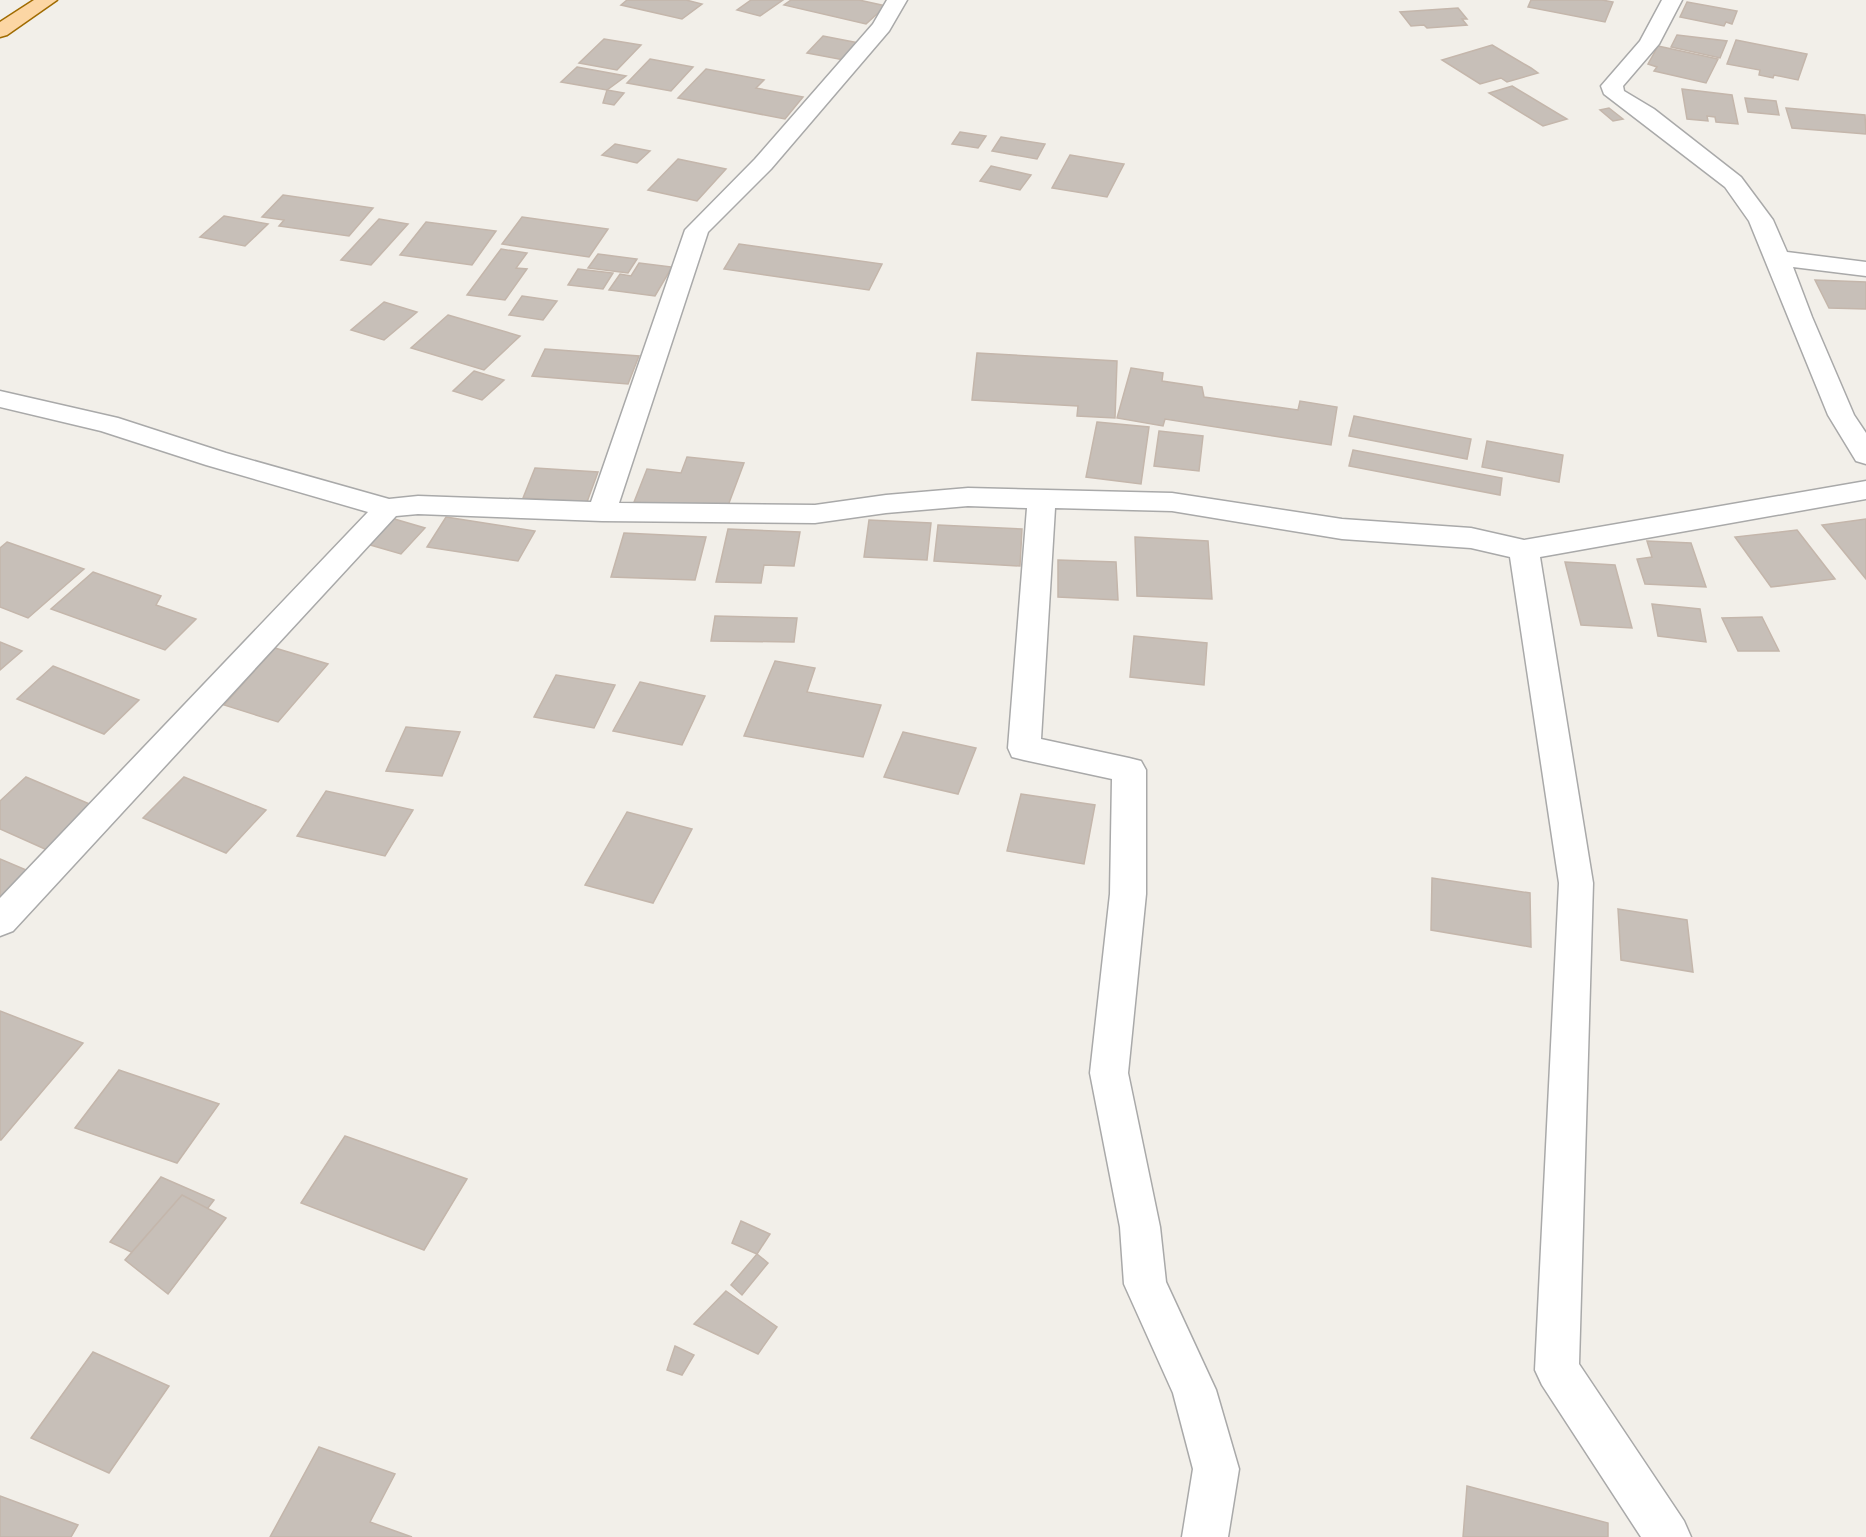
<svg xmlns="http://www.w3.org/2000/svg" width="1866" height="1537" viewBox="0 0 1866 1537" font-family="Commissioner,sans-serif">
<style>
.building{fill:#c7bfb8;stroke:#c4b6ab;stroke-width:1.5}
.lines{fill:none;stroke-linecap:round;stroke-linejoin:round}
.minor-casing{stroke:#a9a9a9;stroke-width:3}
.major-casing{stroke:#a06b00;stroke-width:3}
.minor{fill:#fff;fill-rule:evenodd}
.major{fill:#fcd6a4;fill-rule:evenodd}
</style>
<rect width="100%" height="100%" fill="#f2efe9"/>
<g class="building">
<path d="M627,0H686L702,4L682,19L621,5Z"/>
<path d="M751,0H783L760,16L737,10Z"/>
<path d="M791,0H859L886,6L866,24L784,5Z"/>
<path d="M1531,0H1602L1613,2L1605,22L1528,7Z"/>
<path d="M1687,2L1737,11L1732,24L1726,22L1724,26L1680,17Z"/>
<path d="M1458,8L1467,19H1462L1467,25L1427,28L1424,25L1411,26L1400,12Z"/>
<path d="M1677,35L1727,41L1720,58L1671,47Z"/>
<path d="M823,36L859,43L844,60L807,53Z"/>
<path d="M604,39L641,45L617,70L579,63Z"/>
<path d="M1736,40L1807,54L1798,80L1774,75L1773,78L1759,75L1760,70L1727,64Z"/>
<path d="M1492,45L1531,68L1538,73L1507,82L1501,78L1480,84L1442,60Z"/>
<path d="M1658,46L1718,59L1706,83L1654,71L1657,67L1648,64Z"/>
<path d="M650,59L693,67L671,91L627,83Z"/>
<path d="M577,67L626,76L607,90L561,82Z"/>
<path d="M706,69L764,80L756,88L803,97L785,119L678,98Z"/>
<path d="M1512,86L1567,119L1543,126L1489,93Z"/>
<path d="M1682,89L1732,95L1738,124L1716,122L1715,117L1707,116L1708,121L1687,119Z"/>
<path d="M607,90L624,93L614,105L603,103Z"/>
<path d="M1745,98L1776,101L1779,115L1748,112Z"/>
<path d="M1609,108L1623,119L1613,121L1600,110Z"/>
<path d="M1786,108L1865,115L1866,134L1792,128Z"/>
<path d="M960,132L986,136L978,148L952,144Z"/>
<path d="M1001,137L1045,144L1037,159L992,151Z"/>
<path d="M615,144L650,151L637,163L602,155Z"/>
<path d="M1070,155L1124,164L1107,197L1052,188Z"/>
<path d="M678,159L726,169L697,201L648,190Z"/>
<path d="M991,166L1031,175L1020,190L980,181Z"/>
<path d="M283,195L373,208L349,236L279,226L284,220L262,217Z"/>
<path d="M224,216L268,224L245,246L200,237Z"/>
<path d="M522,217L608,229L589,257L502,244Z"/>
<path d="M379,219L408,224L371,265L341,260Z"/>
<path d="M426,222L496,231L472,265L400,255Z"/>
<path d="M739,244L882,264L869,290L724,269Z"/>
<path d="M501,249L527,253L516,268L527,269L505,300L467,295Z"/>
<path d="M598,254L637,259L628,273L588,268Z"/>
<path d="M639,263L672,267L655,296L609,290L620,274L631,276Z"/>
<path d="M578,269L613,273L603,289L568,285Z"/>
<path d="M1815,280L1866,282V309L1829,308Z"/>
<path d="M522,296L557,301L543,320L509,315Z"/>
<path d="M384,302L417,312L384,340L351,330Z"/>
<path d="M448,315L520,336L484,370L411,348Z"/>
<path d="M545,349L639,356L628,384L532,376Z"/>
<path d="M977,353L1117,361L1115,418L1077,416L1078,406L972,400Z"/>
<path d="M1131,368L1163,373L1162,381L1202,387L1204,397L1298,410L1300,401L1337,407L1331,445L1165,419L1163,426L1117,418Z"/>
<path d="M474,371L504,380L482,400L453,391Z"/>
<path d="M1354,416L1471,439L1467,459L1349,436Z"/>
<path d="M1097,422L1149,427L1141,484L1086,477Z"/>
<path d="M1159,431L1203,436L1199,471L1154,466Z"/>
<path d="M1487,441L1563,455L1559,482L1482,467Z"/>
<path d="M1353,450L1502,478L1500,495L1349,466Z"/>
<path d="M687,457L744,463L726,511L634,502L647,469L681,473Z"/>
<path d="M535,468L598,472L587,502L523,498Z"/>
<path d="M446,517L535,531L518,561L427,547Z"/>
<path d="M391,518L425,528L401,554L367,544Z"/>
<path d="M1866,519V579L1822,525Z"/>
<path d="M869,520L931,523L927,560L864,557Z"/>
<path d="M938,525L1022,529L1020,566L934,561Z"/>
<path d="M728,529L800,532L794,566L764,565L761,583L716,582Z"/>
<path d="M1797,530L1835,579L1771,587L1735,537Z"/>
<path d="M624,533L706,537L695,580L611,577Z"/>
<path d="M1135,537L1208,541L1212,599L1137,596Z"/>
<path d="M1647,541L1691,543L1706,587L1645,584L1637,559L1652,557Z"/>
<path d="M7,542L84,569L28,618L0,607V548Z"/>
<path d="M1058,560L1116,562L1118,600L1058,597Z"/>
<path d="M1565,562L1615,565L1632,628L1581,625Z"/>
<path d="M93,572L161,596L156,605L196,619L165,650L51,609Z"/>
<path d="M1652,604L1700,609L1706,642L1658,636Z"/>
<path d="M715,616L797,618L794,642L711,641Z"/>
<path d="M1762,617L1779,651H1738L1722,618Z"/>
<path d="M1134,636L1207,643L1204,685L1130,677Z"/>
<path d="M0,642L22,651L0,670Z"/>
<path d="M275,648L328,664L278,722L224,705Z"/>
<path d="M775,661L815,668L807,692L881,705L863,757L744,736Z"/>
<path d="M53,666L139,700L104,734L17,699Z"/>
<path d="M556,675L615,685L594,728L534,717Z"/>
<path d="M640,682L705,696L682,745L613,731Z"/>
<path d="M406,727L460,732L442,776L386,771Z"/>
<path d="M903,732L976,748L958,794L884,777Z"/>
<path d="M26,777L99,808L54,853L0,829V801Z"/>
<path d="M184,777L266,810L226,853L143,818Z"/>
<path d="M326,791L413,810L385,856L297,836Z"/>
<path d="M1021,794L1095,805L1084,864L1007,851Z"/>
<path d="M627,812L692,829L653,903L585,885Z"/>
<path d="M0,859L38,875L0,912Z"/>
<path d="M1432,878L1530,893L1531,947L1431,930Z"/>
<path d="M1618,909L1687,920L1693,972L1621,960Z"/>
<path d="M0,1011L83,1043L1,1140H0Z"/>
<path d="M119,1070L219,1104L177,1163L75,1128Z"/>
<path d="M345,1136L467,1179L424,1250L301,1203Z"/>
<path d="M161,1177L214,1200L163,1267L110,1242Z"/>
<path d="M182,1195L226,1218L168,1294L125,1260Z"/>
<path d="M741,1221L770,1234L757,1254L732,1243Z"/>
<path d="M757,1254L768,1263L742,1295L731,1285Z"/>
<path d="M726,1291L777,1327L758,1354L694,1324Z"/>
<path d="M675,1346L694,1355L682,1375L667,1370Z"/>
<path d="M93,1352L169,1386L109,1473L31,1438Z"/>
<path d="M319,1447L395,1474L370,1522L412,1537H270Z"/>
<path d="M1467,1486L1608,1523V1537H1463Z"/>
<path d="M0,1496L78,1525L71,1537H0Z"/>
</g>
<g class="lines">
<g class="minor-casing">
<g id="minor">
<path d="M887,0H907L889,31L771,169L708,232L619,503L815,505L886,495L968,488L1172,493L1342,519L1471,528L1524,540L1866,481V499L1540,557L1593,883L1579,1364L1684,1521L1691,1537H1641L1542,1385L1535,1370L1559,883L1510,557L1471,548L1342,539L1172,511L1055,508L1041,739L1129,758L1141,761L1146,770V894L1128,1073L1160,1227L1166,1282L1216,1390L1239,1469L1228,1537H1182L1193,1469L1173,1393L1124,1284L1120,1227L1090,1073L1110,894L1112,779L1024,760L1012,757L1008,748L1027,508L968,506L886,513L815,523L602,521L418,514L396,516L13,931L0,936V898L368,512L206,465L101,431L0,407V391L118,418L226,453L389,499L418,496L591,502L685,230L755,159L873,24Z"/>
<path d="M1662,0H1682L1659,44L1623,86L1624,91L1654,109L1741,177L1773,220L1787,252L1866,262V276L1793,267L1812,317L1854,415L1866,433V464L1856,461L1828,415L1749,221L1725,187L1604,94L1601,86L1640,41Z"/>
</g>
</g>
<g class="major-casing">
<path id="major" d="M34,0H57L7,35L0,37V22Z"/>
</g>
<use href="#minor" class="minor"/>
<use href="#major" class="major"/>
</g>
</svg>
